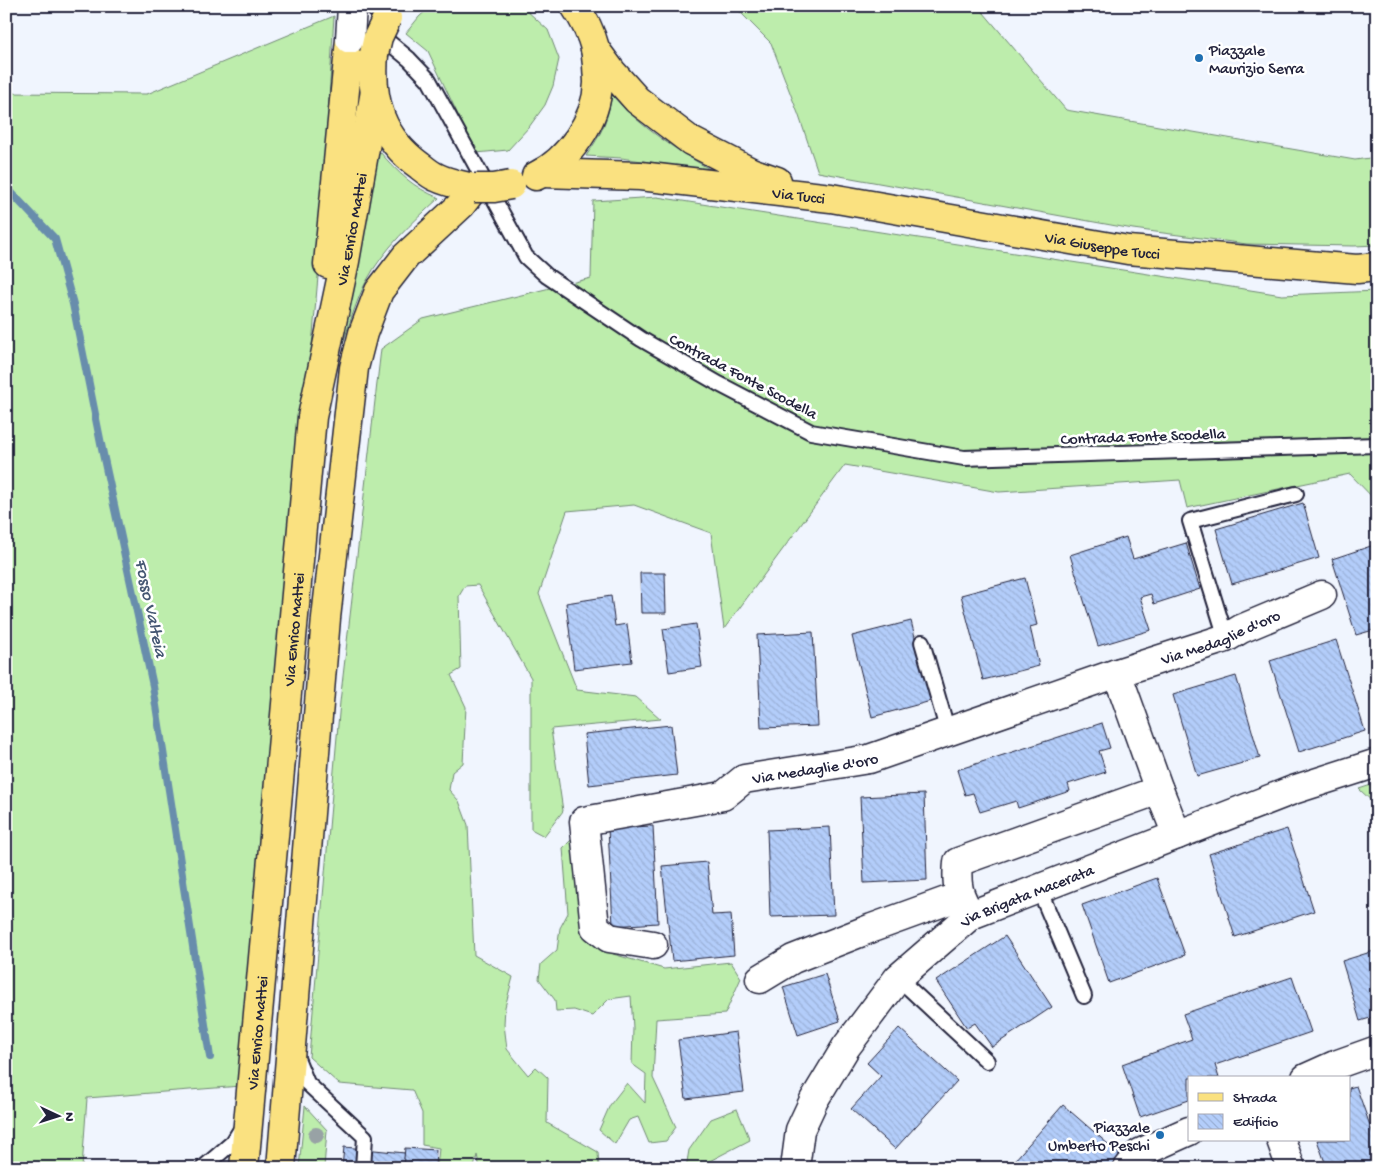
<svg xmlns="http://www.w3.org/2000/svg" width="1383" height="1174" viewBox="0 0 1383 1174" font-family="'Gochi Hand',sans-serif">
<style>
.grass{fill:#bdedac;stroke:#708874}
.lines{fill:none;stroke-linecap:round;stroke-linejoin:round}
.stream{stroke:#688dac;stroke-width:8}
.building{fill:url(#building-back-hatch);stroke:#22223b}
.service-casing{stroke:#22223b;stroke-width:18}
.minor-casing{stroke:#22223b;stroke-width:31}
.primary-casing{stroke:#22223b;stroke-width:31}
.service{stroke:#fff;stroke-width:14}
.minor{stroke:#fff;stroke-width:28}
.primary{stroke:#fae180;stroke-width:28}
.secondary-bridge-casing{stroke:#22223b;stroke-width:31;stroke-linecap:butt}
.primary-bridge-casing{stroke:#22223b;stroke-width:31;stroke-linecap:butt}
.secondary-bridge{stroke:#fff;stroke-width:28}
.primary-bridge{stroke:#fae180;stroke-width:28}
.tree{fill:#98a2a5}
.poi-dot{fill:#1f6fb2;stroke:#fff;stroke-width:2}
.labels{text-anchor:middle;stroke-width:5;stroke-linejoin:round;paint-order:stroke}
.poi-label{font-size:16px;fill:#22223b;stroke:#fff;text-anchor:start}
.street-label{font-size:16px;fill:#22223b;stroke:#fff}
.water-label{font-size:18px;font-style:italic;fill:#455773;stroke:#fff}
</style>
<defs>
<pattern id="building-back-hatch" width="6" height="6" patternUnits="userSpaceOnUse" patternTransform="scale(1.25)"><rect width="6" height="6" fill="#b3cdfa"/><path d="M-1 5l2 2M0 0l6 6M5-1l2 2" fill="none" stroke="#9ab0d7"/></pattern>
</defs>
<rect width="100%" height="100%" fill="#f0f5fe"/>
<filter id="ink" filterUnits="userSpaceOnUse"><feTurbulence type="fractalNoise" baseFrequency=".02" numOctaves="2"/><feDisplacementMap in="SourceGraphic" scale="10" xChannelSelector="R" yChannelSelector="G"/><feConvolveMatrix kernelMatrix="1 2 1 2 8 2 1 2 1" color-interpolation-filters="sRGB"/></filter>
<g filter="url(#ink)">
<g class="grass">
<path d="M431,6H519L525,9L548,30L559,59L553,86L545,105L529,127L508,150L476,153L428,51L406,33L419,17Z"/>
<path d="M734,6H978L1066,110L1355,160L1377,157V245L1354,246L1247,244L1133,229L818,172L799,116L771,43Z"/>
<path d="M334,16L319,265L305,426L241,1086L87,1098L82,1168H6V306L9,304L6,299V93L147,94Z"/>
<path d="M612,95C640,127 676,150 713,171L621,158L586,156C602,133 607,122 612,95Z"/>
<path d="M380,152C399,174 413,187 439,198C412,223 384,248 366,282C356,301 350,323 343,343L348,302L377,155Z"/>
<path d="M657,197L1282,295L1377,291V502L1350,474L1187,508L1180,480L999,492L845,465L724,629L711,533L634,505L567,511L539,594L577,690L636,697L661,719L551,729L563,811L544,836L531,829V678L478,585L465,586L459,596L461,669L451,675L466,707L463,763L452,772L449,790L459,801L468,825L474,955L513,977L505,1007L504,1024L507,1049L528,1075L536,1067L548,1078L547,1123L598,1152L599,1168H480L477,1155L474,1168H437L439,1148L422,1145V1113L412,1090L339,1084L309,1057L340,702L381,349L423,319L591,278L593,201Z"/>
<path d="M1377,783V806L1359,789Z"/>
<path d="M573,838L581,920L613,954L664,969L731,962L741,978L725,1014L656,1019L653,1078L676,1127L666,1141L649,1143L638,1117L629,1120L615,1144L599,1130L610,1105L627,1083L645,1103L646,1074L632,1064L633,1028L631,996L609,999L592,1016L574,1010L556,1011L555,1000L539,979L541,964L557,950L560,928L568,913L563,848Z"/>
<path d="M305,1106L327,1130L324,1168H299Z"/>
<path d="M737,1109L750,1140L702,1165V1168H686L689,1150L711,1119Z"/>
</g>
<g class="lines">
<path class="stream" d="M6,187L55,239L73,304L103,454L153,686L210,1057"/>
</g>
<g class="building">
<path d="M1303,503L1319,558L1232,584L1216,529Z"/>
<path d="M1126,537L1133,559L1186,543L1200,589L1154,604L1151,594L1140,597L1151,630L1098,646L1070,555Z"/>
<path d="M1377,544V629L1356,635L1332,559Z"/>
<path d="M640,573H665L666,613H641Z"/>
<path d="M1025,578L1037,625L1030,627L1039,666L983,680L961,595Z"/>
<path d="M611,596L615,626L627,624L632,662L574,669L566,603Z"/>
<path d="M911,621L931,701L872,717L852,636Z"/>
<path d="M696,624L702,667L669,672L663,629Z"/>
<path d="M813,632L818,726L761,728L757,635Z"/>
<path d="M1336,640L1365,731L1299,752L1270,661Z"/>
<path d="M1236,676L1260,758L1197,776L1173,695Z"/>
<path d="M1102,723L1110,748L1099,751L1106,772L1068,784L1070,791L1018,808L1016,801L980,812L973,793L965,795L957,770Z"/>
<path d="M671,725L677,775L589,785L584,734Z"/>
<path d="M924,794L927,880L864,883L860,797Z"/>
<path d="M653,826L658,923L613,926L608,828Z"/>
<path d="M830,827L834,915L770,917L767,830Z"/>
<path d="M1287,829L1314,911L1235,937L1209,854Z"/>
<path d="M707,862L712,915L731,914L734,955L672,961L662,866Z"/>
<path d="M1157,878L1185,955L1109,983L1082,905Z"/>
<path d="M1005,936L1052,1007L992,1047L975,1023L967,1028L936,981Z"/>
<path d="M1377,950V1016L1360,1021L1342,961Z"/>
<path d="M825,974L840,1021L798,1035L783,987Z"/>
<path d="M1292,977L1311,1032L1215,1065L1219,1078H1189V1100L1140,1117L1122,1064L1192,1039L1183,1014Z"/>
<path d="M899,1028L957,1081L895,1149L851,1109L881,1076L867,1063Z"/>
<path d="M736,1032L744,1092L686,1099L678,1040Z"/>
<path d="M1356,1086L1377,1145V1168H1327L1317,1140H1349V1088Z"/>
<path d="M1063,1105L1123,1157L1113,1168H1008Z"/>
<path d="M344,1147L405,1153L403,1168H342Z"/>
<path d="M405,1148L436,1150L435,1168H403Z"/>
</g>
<g class="lines">
<g class="service-casing">
<g id="service">
<path d="M351,11L409,59L429,80L526,257L547,276L641,339L719,384L811,432L964,458L1377,445"/>
<path d="M1226,638L1190,521L1296,494"/>
<path d="M922,642L948,732"/>
<path d="M1039,889L1084,996"/>
<path d="M898,978L987,1061"/>
<path d="M296,1056L307,1083L365,1137L363,1168"/>
<path d="M203,1168L233,1142L243,1126"/>
</g>
</g>
<g class="minor-casing">
<g id="minor">
<path d="M1117,673L1159,790L1177,835"/>
<path d="M971,915C958,895 956,885 958,862L1159,790"/>
<path id="s1" d="M653,945L609,938L595,927L584,821L723,796L744,779L869,759L1117,673L1226,638L1241,629L1322,595"/>
<path d="M760,979L793,959L872,928L960,896"/>
<path d="M1306,1078L1335,1065L1377,1050"/>
<path d="M1281,1140L1291,1168"/>
<path id="s2" d="M795,1168L800,1130L814,1100L846,1047L898,978L971,915L1293,790L1377,763"/>
<path d="M1128,1168L1140,1153L1189,1131"/>
</g>
</g>
<g class="primary-casing">
<g id="primary">
<path d="M595,49L612,72L637,100L691,141L751,172L777,181"/>
<path id="s3" d="M542,173L640,176L831,198L1128,250L1357,269L1377,267"/>
<path d="M536,176C569,160 597,120 598,83C598,77 597,70 597,64C596,59 596,53 595,48C591,33 584,19 575,6"/>
<path d="M328,264L350,39"/>
<path id="s4" d="M244,1168L312,417L345,261L374,97"/>
<path d="M281,1168L326,618L354,368L363,333L379,291L406,256L461,205L474,188C461,185 448,183 436,177C431,175 425,170 420,166C381,138 370,102 374,54"/>
</g>
</g>
<use href="#service" class="service"/>
<use href="#minor" class="minor"/>
<use href="#primary" class="primary"/>
<g class="secondary-bridge-casing">
<path id="secondary-bridge" d="M350,39L352,6"/>
</g>
<g class="primary-bridge-casing">
<g id="primary-bridge">
<path d="M374,54L378,37L387,18"/>
<path d="M474,188H494L511,185"/>
</g>
</g>
<use href="#secondary-bridge" class="secondary-bridge"/>
<use href="#primary-bridge" class="primary-bridge"/>
</g>
<circle class="tree" cx="316" cy="1135" r="8"/>
</g>
<g class="poi-dot">
<circle cx="1199" cy="58" r="5"/>
<circle cx="1160" cy="1135" r="5"/>
</g>
<g class="labels">
<g class="poi-label">
<text x="1209" y="55">Piazzale<tspan x="1209" dy="18">Maurizio Serra</tspan></text>
<text x="1150" y="1132" text-anchor="end">Piazzale<tspan x="1150" dy="18">Umberto Peschi</tspan></text>
</g>
<g class="street-label">
<text dy="6" stroke="none"><textPath href="#s3" startOffset="258">Via Tucci</textPath></text>
<text dy="6" stroke="none"><textPath href="#s4" startOffset="946">Via Enrico Mattei</textPath></text>
<text dy="6" stroke="none"><textPath href="#s3" startOffset="566">Via Giuseppe Tucci</textPath></text>
<text transform="translate(744 375) rotate(28)" y="6">Contrada Fonte Scodella</text>
<text transform="translate(1143 435) rotate(-2)" y="6">Contrada Fonte Scodella</text>
<text dy="6" stroke="none"><textPath href="#s4" startOffset="541">Via Enrico Mattei</textPath></text>
<text dy="6" stroke="none"><textPath href="#s1" startOffset="836">Via Medaglie d'oro</textPath></text>
<text dy="6" stroke="none"><textPath href="#s1" startOffset="409">Via Medaglie d'oro</textPath></text>
<text dy="6" stroke="none"><textPath href="#s2" startOffset="375">Via Brigata Macerata</textPath></text>
<text dy="6" stroke="none"><textPath href="#s4" startOffset="136">Via Enrico Mattei</textPath></text>
</g>
<g class="water-label">
<text transform="translate(152 608) rotate(78)" y="6">Fosso Valteia</text>
</g>
</g>
<rect width="1383" height="1174" fill="none" stroke="#fff" stroke-width="25"/>
<rect x="12" y="12" width="1358" height="1149" fill="none" stroke="#22223b" stroke-width="2" filter="url(#ink)"/>
<rect x="1188" y="1076" width="162" height="65" fill="#ffffff" stroke="#a7a7b1"/>
<rect x="1198" y="1093" width="25" height="8" fill="#fae180" stroke="#a7a7b1"/>
<text x="1233" y="1102" font-size="15" fill="#22223b">Strada</text>
<rect x="1198" y="1114" width="25" height="15" fill="url(#building-back-hatch)" stroke="#a7a7b1"/>
<text x="1233" y="1126" font-size="15" fill="#22223b">Edificio</text>
<g transform="translate(58 1116) rotate(94)" stroke="#ffffff" stroke-width="4" paint-order="stroke">
<path d="M0-4L9 19L0 12L-9 19Z" fill="#22223b"/>
<text y="-8" font-size="14" font-weight="bold" text-anchor="middle" fill="#22223b">N</text>
</g>
</svg>
